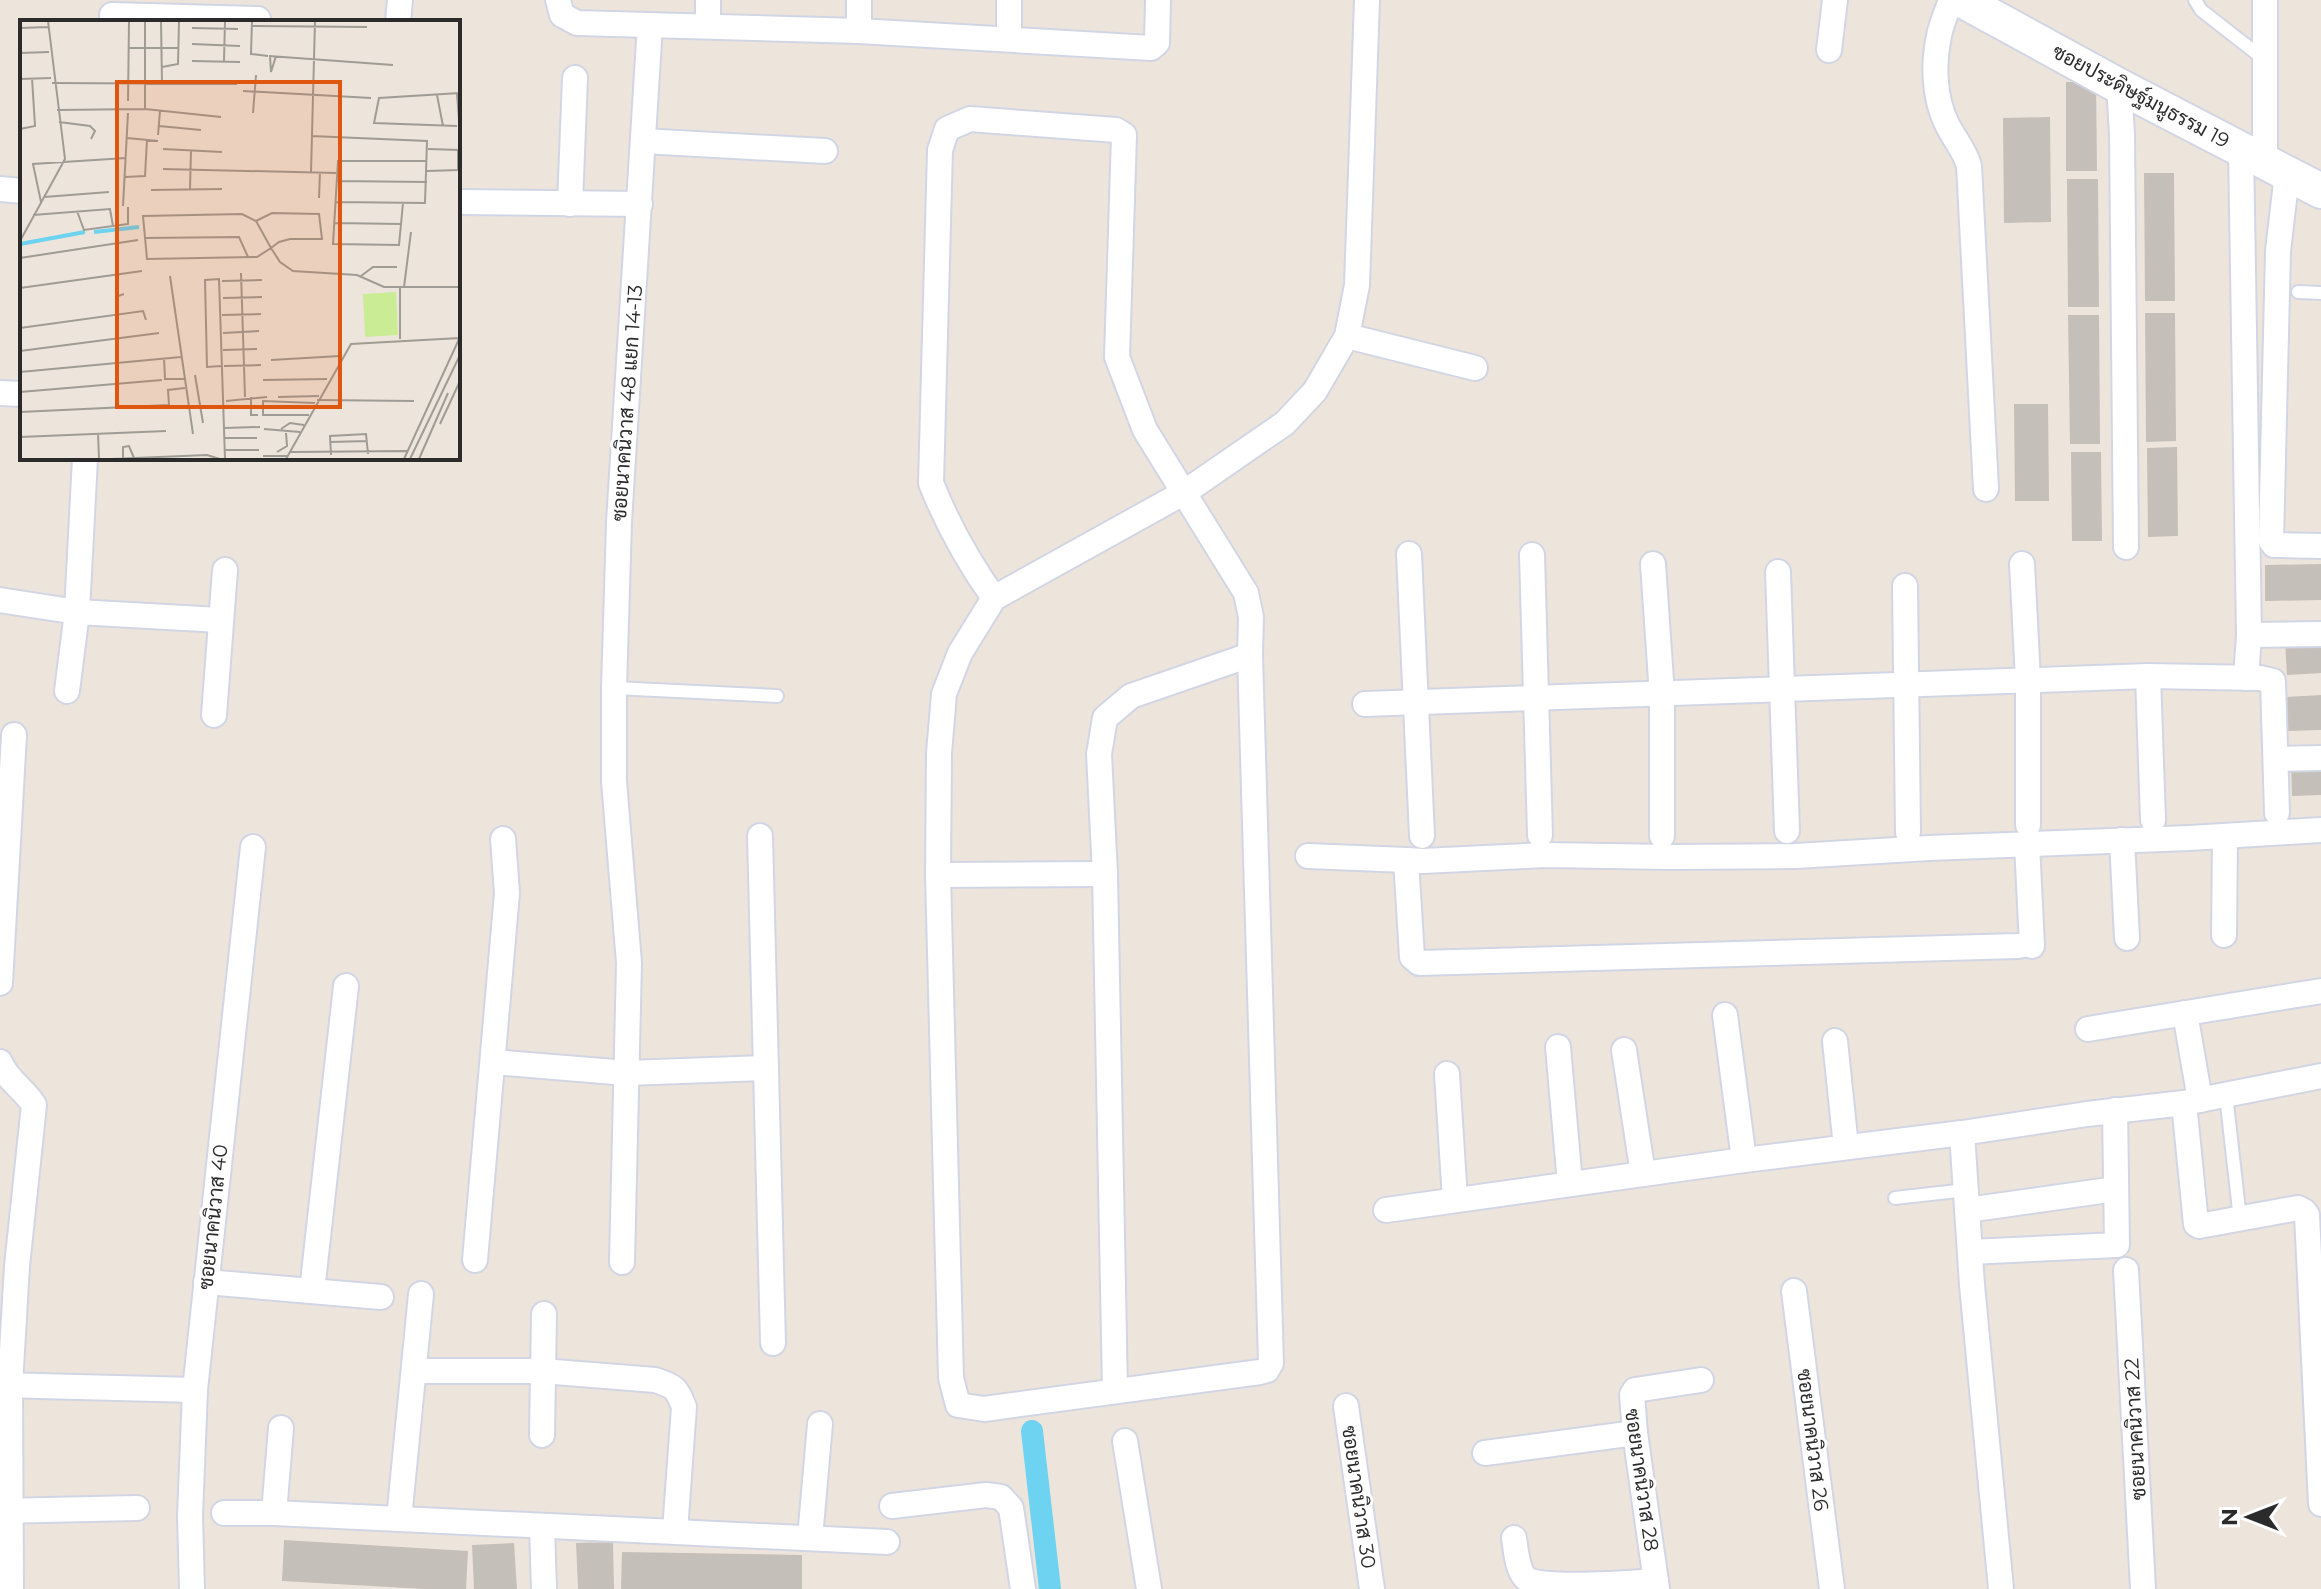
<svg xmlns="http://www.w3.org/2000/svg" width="2321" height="1589" viewBox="0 0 2321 1589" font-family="Montserrat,Sarabun,sans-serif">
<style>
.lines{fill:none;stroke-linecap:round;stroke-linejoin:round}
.canal{stroke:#6ed3f1;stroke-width:22}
.building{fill:#c5bfb9}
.lane-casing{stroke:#d2d6e4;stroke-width:16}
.street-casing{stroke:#d2d6e4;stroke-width:28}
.secondary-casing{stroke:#d2d6e4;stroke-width:38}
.lane{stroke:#fff;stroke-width:12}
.street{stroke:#fff;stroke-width:24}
.secondary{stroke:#fff;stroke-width:34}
.labels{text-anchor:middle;stroke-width:6;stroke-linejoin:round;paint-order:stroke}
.street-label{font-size:20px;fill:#2b2b2b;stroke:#fff}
.inset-river{fill:none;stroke:#6ed3f1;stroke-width:4}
.inset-road{fill:none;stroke:#9f9b95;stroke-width:2}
.view{fill:#df570e;fill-opacity:0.15;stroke:#df570e;stroke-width:4}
.inset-edge{fill:none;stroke:#2b2b2b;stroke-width:4}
</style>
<rect width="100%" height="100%" fill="#ede5dc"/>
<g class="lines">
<path class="canal" d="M1032,1431L1050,1589"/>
</g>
<g class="building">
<path d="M2066,82H2096L2097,171H2066Z"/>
<path d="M2050,117L2051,222L2004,223L2003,118Z"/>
<path d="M2144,173H2174L2175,301H2145Z"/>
<path d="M2067,179H2098L2099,307H2068Z"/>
<path d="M2145,313H2175L2176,441L2146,442Z"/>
<path d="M2068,315H2099L2100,444H2070Z"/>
<path d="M2014,404H2048L2049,501H2015Z"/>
<path d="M2177,447L2178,536L2148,537L2147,448Z"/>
<path d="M2071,452H2101L2102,541H2072Z"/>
<path d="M2321,564V600L2265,601V565Z"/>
<path d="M2285,642H2321V673L2287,675Z"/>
<path d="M2321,695V730L2288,731L2286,697Z"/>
<path d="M2321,761V795L2292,796L2291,762Z"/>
<path d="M284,1540L468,1551L466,1589H425L282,1581Z"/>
<path d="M613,1542L614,1589H578L576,1543Z"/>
<path d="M514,1543L517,1589H474L472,1545Z"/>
<path d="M622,1552L802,1555V1589H621Z"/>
</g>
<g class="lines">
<g class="lane-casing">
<g id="lane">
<path d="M2195,0L2201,10L2265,60"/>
<path d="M2298,292L2321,293"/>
<path d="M614,688L777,696"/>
<path d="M2226,1095L2240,1219"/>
<path d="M1895,1198L1966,1190"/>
</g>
</g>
<g class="street-casing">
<g id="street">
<path d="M558,0L562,15L577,23L859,31L1151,48L1157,43L1158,0"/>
<path d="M1951,0C1947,12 1941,24 1939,36C1933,63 1934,97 1946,122C1953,138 1965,150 1969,166L1986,489"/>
<path d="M112,15L258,19"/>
<path d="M398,22L400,0"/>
<path d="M708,25V0"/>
<path d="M859,31V0"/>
<path d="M1009,38V0"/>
<path d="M1829,50L1835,0"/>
<path d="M2119,86L2122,134L2126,547"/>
<path d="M643,141L825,151"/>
<path d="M2241,149L2249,635L2246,678"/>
<path d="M2265,161V0"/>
<path d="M2287,174L2278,251L2271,541L2274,545H2279L2321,546"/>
<path d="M0,189L22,191"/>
<path d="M458,202L640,204"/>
<path d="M570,204L575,78"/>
<path d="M1347,336L1475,368"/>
<path d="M0,393L22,394"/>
<path d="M1409,554L1422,836"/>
<path d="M1532,555L1540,835"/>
<path d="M1653,564L1662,695V836"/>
<path d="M2022,564L2028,680V825"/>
<path d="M1778,572L1787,831"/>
<path d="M1905,586L1908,832"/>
<path d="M994,598C967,560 948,526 931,483L940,150L947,129L970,119L1116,130L1124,135L1117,357L1145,430L1246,593L1251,617L1250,655L1271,1363L1267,1370L1260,1372L984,1409L958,1405L951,1378L938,875L939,753L944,694L960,653L994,598L1185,492L1285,423L1315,391L1347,336L1357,285L1367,0"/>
<path d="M0,600L77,612L220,620"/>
<path d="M2249,635L2321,634"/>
<path d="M2148,676L2153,820"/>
<path d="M67,691L77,612L85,458"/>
<path d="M1365,704L2148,676L2260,678L2273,681L2277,813"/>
<path d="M214,715L225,570"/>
<path d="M2276,759L2321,758"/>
<path d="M760,836L773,1343"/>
<path d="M2122,840L2127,938"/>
<path d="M2027,844L2032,946L2029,944L2018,946L1419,963L1412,957L1406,860L1423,861L1546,855L1670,857L1796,856L1929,848L2189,838L2321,830"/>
<path d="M1308,856L1406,860"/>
<path d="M938,875L1105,874"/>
<path d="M2224,935L2225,836"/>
<path d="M0,983L14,735"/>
<path d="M2185,1013L2200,1100"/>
<path d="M1725,1015L1744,1160"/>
<path d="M2088,1029L2321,991"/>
<path d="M1835,1041L1846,1147"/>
<path d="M1558,1047L1570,1184"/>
<path d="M1624,1050L1643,1174"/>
<path d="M0,1062C7,1080 24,1089 34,1105L17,1266L10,1385L11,1589"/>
<path d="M493,1062L627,1073L766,1068"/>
<path d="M1447,1074L1455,1200"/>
<path d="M2184,1103L2196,1224L2199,1226L2298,1208L2304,1211L2307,1215L2321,1504"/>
<path d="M1962,1133L1972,1285L2001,1589"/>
<path d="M1386,1210L1744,1160L1962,1133L2087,1114L2184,1103L2321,1076"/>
<path d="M1967,1210L2116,1189"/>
<path d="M1970,1252L2117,1245L2115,1110"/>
<path d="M475,1260L507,893L503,839"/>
<path d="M622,1262L629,963L614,781V688L619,522L650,25"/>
<path d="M2126,1270L2143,1589"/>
<path d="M206,1282L381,1297"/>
<path d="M312,1291L346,986"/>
<path d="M1794,1291L1832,1589"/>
<path d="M414,1371H542L655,1380C674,1386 677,1388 684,1407L675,1531"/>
<path d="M0,1385L195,1390"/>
<path d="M1115,1391L1105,874L1099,754L1105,718L1131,696L1250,655"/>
<path d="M1346,1406L1372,1589"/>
<path d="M542,1435L544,1314"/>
<path d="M1125,1441L1149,1589"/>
<path d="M1485,1453L1635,1433"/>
<path d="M892,1506L986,1495L1001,1497L1011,1508L1023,1589"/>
<path d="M0,1511L137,1508"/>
<path d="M224,1513H274L887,1542"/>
<path d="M274,1513L281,1428"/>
<path d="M399,1519L421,1294"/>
<path d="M542,1527L544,1589"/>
<path d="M810,1538L820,1424"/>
<path d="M1514,1538C1516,1550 1517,1573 1528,1580C1552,1589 1627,1583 1656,1581"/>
<path d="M192,1589L190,1516L195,1390L253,847"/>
<path d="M1657,1589L1635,1433L1632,1395L1635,1390L1701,1380"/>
</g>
</g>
<g class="secondary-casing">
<path id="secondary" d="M1962,0L2119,86L2321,191"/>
</g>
<use href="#lane" class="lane"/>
<use href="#street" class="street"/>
<use href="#secondary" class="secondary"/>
</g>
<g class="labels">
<g class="street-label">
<text transform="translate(2141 96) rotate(28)" y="7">ซอยประดิษฐ์มนูธรรม 19</text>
<text transform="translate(627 403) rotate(-86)" y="7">ซอยนาคนิวาส 48 แยก 14-13</text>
<text transform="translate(213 1217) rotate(-84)" y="7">ซอยนาคนิวาส 40</text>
<text transform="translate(2135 1429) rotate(-93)" y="7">ซอยนาคนิวาส 22</text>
<text transform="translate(1813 1440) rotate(83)" y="7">ซอยนาคนิวาส 26</text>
<text transform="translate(1642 1480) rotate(82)" y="7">ซอยนาคนิวาส 28</text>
<text transform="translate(1359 1497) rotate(82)" y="7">ซอยนาคนิวาส 30</text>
</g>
</g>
<g transform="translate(20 20)">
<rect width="440" height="440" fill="#ede5dc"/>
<path d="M376,272L378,315L345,317L343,274Z" fill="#caec94"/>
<path class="inset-river" d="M74,212L119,207M0,224L65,212"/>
<path class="inset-road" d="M141,1L142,64M232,1L231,34L248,36M232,6L347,7M0,8L28,7M172,8L218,9M172,24L220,26M108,28H159M0,33L29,32M249,36L373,45M250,36L251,52L256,36M172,41L220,42M204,41L205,1M142,47L158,44L159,1M0,59L31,58M32,63L217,64M223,71L351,78M437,74L440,112M417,75L423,106M108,81L109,1M125,89V1M37,90L125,89L201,97M233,93L236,55M39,102L70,106L75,111L71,119M139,106L181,110M437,106L354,103L359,78L440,73M0,109L15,106L12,58M138,115L140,91M291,116L407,121L405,183L315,182M107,118L138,121M143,129L202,132M408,129L440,130M143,149L316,153M407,151L438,150V130M291,152L295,1M105,157L125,156L127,120M316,161L407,162M170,169L171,131M131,170L202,169M24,177L89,172M299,178L300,152M21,182L13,144L106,138M383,183L379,225L313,224L318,141H407M103,186L108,93M57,191L64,210L108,204V187M13,195L90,189L93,206M236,201L252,193L299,194L302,219H270L259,222L251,228L237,237H233L127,239L123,196L222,194L236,201L251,228L260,242L273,251L337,255L364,267H440M314,203L382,204M125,218L219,217L228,237M0,221L45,139L28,1M0,238L118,220M221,253L225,377M150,256L173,414M341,256L353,247H377M202,261L242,260M384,267L391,212M0,268L122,251M203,278L242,277M98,294V276L104,274M202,295L241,294M0,308L123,291L126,300M203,313L239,311M380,319V267M203,330L237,329M0,331L139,313M144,338L145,359H164M251,340L320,336M201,346L187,347L185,260L199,259L205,439M204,346L241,345M0,352L161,337M175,355L183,403M243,360L307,359M0,372L142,360M231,377V395H238M258,377L299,376M297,380L394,381M206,381L247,377M0,392L149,385L148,370L165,368M289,395H243V381L295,383M420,404L440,361M204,408L240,407M244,409L280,412M261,409L270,403L284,405M78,413L79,439M0,417L146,411M204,418H237M310,422L347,421M205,430H239M257,432L267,426L266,413M270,432L387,431M311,435L310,416L346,414L348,434M243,436H268M103,438V427L109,426L114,438M91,439L187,435L200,439M266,439L331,324L440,318M384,439L440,317M390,439L440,335M399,439L428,373"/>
<path class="view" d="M97,62H320V387H97Z"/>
<rect width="440" height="440" class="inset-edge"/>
</g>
<g transform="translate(2249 1517) rotate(270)" stroke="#ffffff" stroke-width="6" paint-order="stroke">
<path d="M0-6L14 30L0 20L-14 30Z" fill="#2b2b2b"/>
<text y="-12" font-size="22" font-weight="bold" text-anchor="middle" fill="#2b2b2b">N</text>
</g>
</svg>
